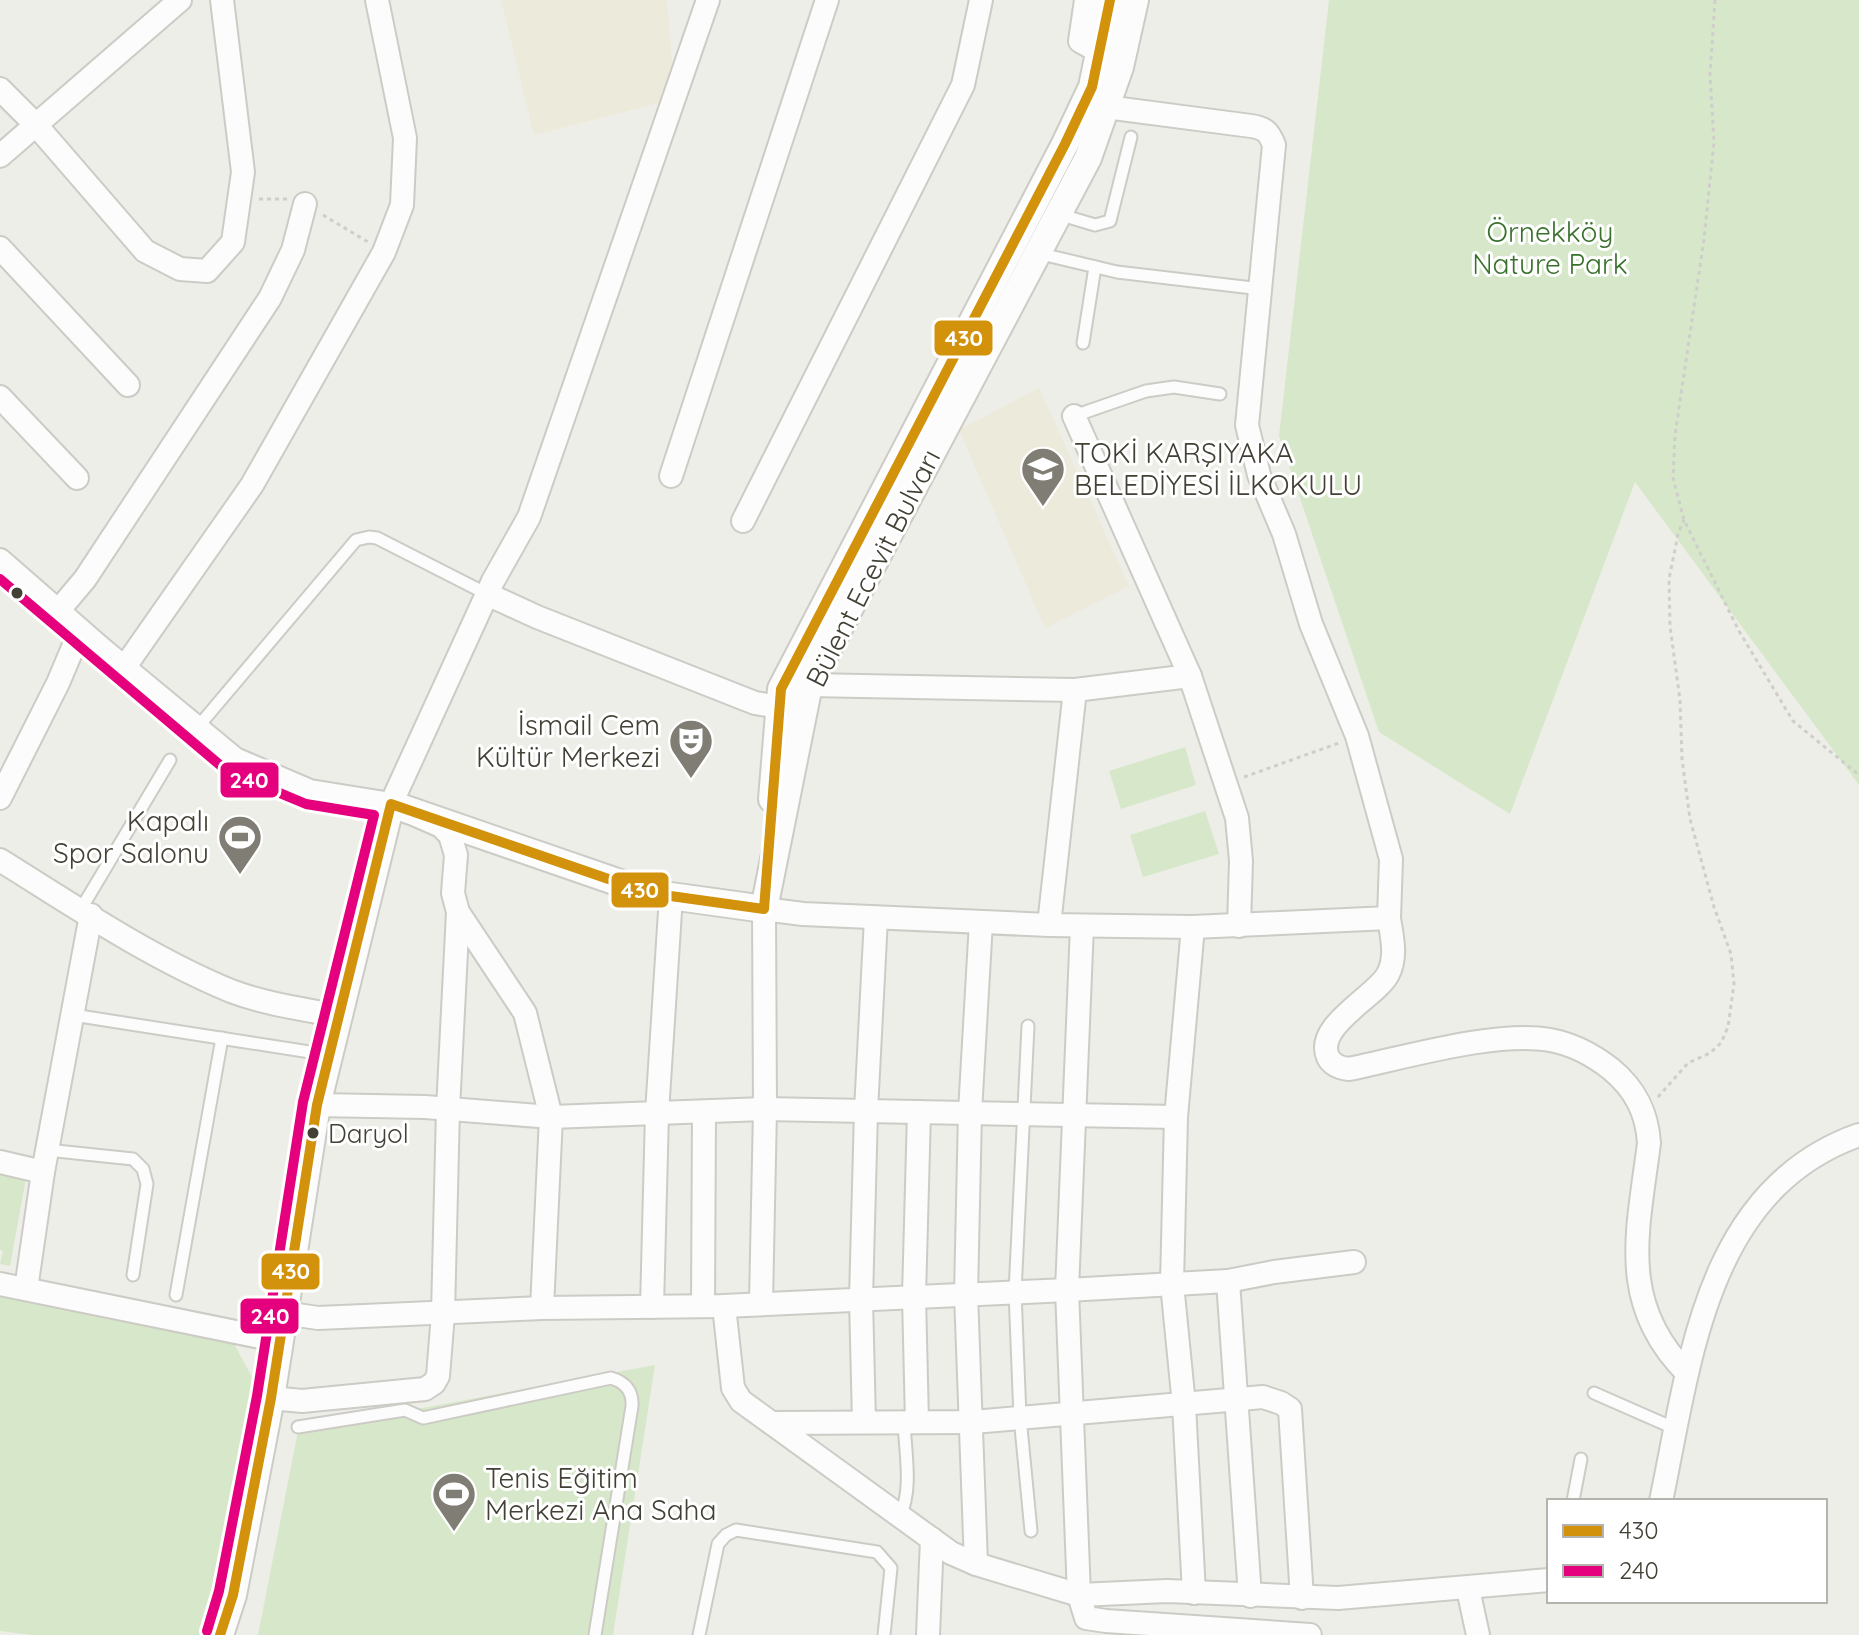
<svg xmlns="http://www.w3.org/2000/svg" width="1859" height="1635" viewBox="0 0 1859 1635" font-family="Quicksand,sans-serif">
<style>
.education{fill:#eceada}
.green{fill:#d6e8c9}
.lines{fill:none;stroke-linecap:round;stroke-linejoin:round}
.service-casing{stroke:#cccbc5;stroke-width:15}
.minor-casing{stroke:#cccbc5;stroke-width:26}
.tertiary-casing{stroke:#cccbc5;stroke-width:30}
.path{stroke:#cfceca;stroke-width:3;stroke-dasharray:4 4;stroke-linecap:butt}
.service{stroke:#fcfcfc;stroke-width:11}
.minor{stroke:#fcfcfc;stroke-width:22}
.tertiary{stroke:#fcfcfc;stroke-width:26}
.bus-1-casing{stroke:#fff;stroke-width:16}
.bus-2-casing{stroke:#fff;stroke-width:16}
.bus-1{stroke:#d3920b;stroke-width:10}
.bus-2{stroke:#e5007d;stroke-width:10}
.bus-dot{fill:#434035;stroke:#fff;stroke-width:3}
.labels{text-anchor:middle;stroke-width:6;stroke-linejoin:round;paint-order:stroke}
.bus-label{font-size:26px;fill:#434035;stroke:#fff;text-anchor:start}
.park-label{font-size:28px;fill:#39712c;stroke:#fff}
.poi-label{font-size:28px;fill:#434035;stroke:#fff;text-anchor:start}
.street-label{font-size:28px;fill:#434035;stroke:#fff}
.line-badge{stroke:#fff;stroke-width:3}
.badge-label{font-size:22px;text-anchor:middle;font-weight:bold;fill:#fff}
</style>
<rect width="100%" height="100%" fill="#eeeee8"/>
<g class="education">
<path d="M501,0H667L675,99L534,135Z"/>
<path d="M1039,388L1129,586L1045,628L959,430Z"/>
</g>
<g class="green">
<path d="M1329,0H1859V785L1635,482L1510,814L1379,732L1279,436Z"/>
<path d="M1185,747L1196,785L1121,809L1109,771Z"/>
<path d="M1205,811L1219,854L1143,877L1130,835Z"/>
<path d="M0,1173L26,1178L10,1266L0,1264L3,1251L0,1250Z"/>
<path d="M0,1296L230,1336L254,1381L204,1635H32L0,1631Z"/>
<path d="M655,1365L613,1635H258L298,1431Z"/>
</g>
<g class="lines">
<g class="service-casing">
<g id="service">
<path d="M1058,214L1095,225L1110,221L1131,137"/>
<path d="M1037,253L1117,272L1261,289"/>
<path d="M1083,343L1095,267"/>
<path d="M1074,416L1146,391L1174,387L1220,394"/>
<path d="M197,728L356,540L369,537L377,538L487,594"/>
<path d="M81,909L170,760"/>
<path d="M73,1015L329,1055"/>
<path d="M1028,1026L1015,1292L1020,1417L1031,1531"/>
<path d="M47,1150L133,1159L143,1169L147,1184L133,1275"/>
<path d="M176,1295L222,1038"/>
<path d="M1594,1393L1676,1429"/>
<path d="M298,1427L405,1410L423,1418L611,1378C625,1382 633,1391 632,1406L595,1635"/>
<path d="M1573,1501L1581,1459"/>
<path d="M900,1516C913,1489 905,1451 904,1422"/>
<path d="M699,1635L718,1544L726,1535L736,1530L877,1552L891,1568L884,1635"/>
</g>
</g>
<g class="minor-casing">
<g id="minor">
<path d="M1086,0L1080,41L1100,52"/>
<path d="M0,89L36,125L145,251L180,269L207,271L233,242L243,172L222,0"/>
<path d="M0,156L180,0"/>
<path d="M0,248L128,385"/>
<path d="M0,397L77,478"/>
<path d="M1074,416L1190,676L1237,818L1241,861L1239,926"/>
<path d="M671,476L827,0"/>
<path d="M743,521L963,85L981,0"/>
<path d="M0,560L102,649L235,759L310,791L391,804L441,826L450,835L456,855L453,893L458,912L525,1013L551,1117L542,1308"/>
<path d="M487,594L537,617L755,703L779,707L809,685L1075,690L1190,676"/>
<path d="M58,611L85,579L270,298L293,250L305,204"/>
<path d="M124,668L252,485L384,252L402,205L405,138L377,0"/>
<path d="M0,798L58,683L80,631"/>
<path d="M391,804L493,581L529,517L708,0"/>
<path d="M0,860C74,906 149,957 231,991C265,1004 303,1009 339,1016"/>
<path d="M1389,918C1392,937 1397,957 1388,974C1377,996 1314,1026 1328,1057C1332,1065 1340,1068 1349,1069C1403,1058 1497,1030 1550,1040C1573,1044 1593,1055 1611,1069C1635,1089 1647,1112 1649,1143C1638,1231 1617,1303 1687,1373"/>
<path d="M1049,925L1075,690"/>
<path d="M1082,926L1067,1290L1079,1595L1086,1618L1106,1621L1310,1635"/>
<path d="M1193,927L1176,1117L1172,1284L1184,1405L1194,1593"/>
<path d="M317,1105L425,1107L551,1117L765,1109L1176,1117"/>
<path d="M0,1162L43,1172"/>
<path d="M1228,1281L1250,1596"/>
<path d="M0,1284L280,1341"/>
<path d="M26,1289L43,1172L91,915"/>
<path d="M761,1303L765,1109L764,909L803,914L1049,925L1193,927L1389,918L1391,859L1357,736L1311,624L1284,534L1259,475L1247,425L1274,145C1269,132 1265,128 1251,126L1106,107"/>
<path d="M703,1306L704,1112"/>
<path d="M724,1306L733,1388L741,1401L951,1553L976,1564L1079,1595L1167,1591L1338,1598L1549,1580"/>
<path d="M652,1307L657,1113L671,896"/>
<path d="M284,1313L318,1318L542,1308L724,1306L1067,1290L1228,1281L1274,1272L1354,1262"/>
<path d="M271,1398L302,1401L425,1389L434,1383L438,1376L443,1314L448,1109L458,912"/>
<path d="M864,1422L861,1299L866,1111L876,918"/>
<path d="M917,1422L914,1296L919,1112"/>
<path d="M772,1423L973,1422L1263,1397L1281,1403L1290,1409L1302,1598"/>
<path d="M1661,1501C1690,1363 1705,1189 1859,1135"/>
<path d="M976,1564L966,1294L970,1112L981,922"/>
<path d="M1468,1589L1478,1635"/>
<path d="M928,1635L932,1539"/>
</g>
</g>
<g class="tertiary-casing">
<g id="tertiary">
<path d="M772,799L781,689L1065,144L1092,87L1110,0"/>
<path d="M764,909L809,685L1088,158L1120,67L1135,0"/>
<path d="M220,1635L233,1595L271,1398L317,1105L391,804L649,893L764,909"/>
</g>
</g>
<g class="path">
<path d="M1715,0L1710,75L1714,142L1704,239L1675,435L1673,478L1684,520L1739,631L1793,721L1859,775"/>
<path d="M259,199H287"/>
<path d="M323,215L368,242"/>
<path d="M1244,777L1339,743"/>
<path d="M1658,1097L1688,1063L1710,1053L1721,1043L1728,1027L1734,984L1731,954L1714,907L1690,819L1682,759L1680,700L1670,626L1669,579L1678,534L1684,520"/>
</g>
<use href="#service" class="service"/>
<use href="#minor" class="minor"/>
<use href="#tertiary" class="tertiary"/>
<g class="bus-1-casing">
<path id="bus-1" d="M220,1635L233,1595L271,1398L317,1105L391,804L649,893L764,909L781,689L1065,144L1092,87L1110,0"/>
</g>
<g class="bus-2-casing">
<path id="bus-2" d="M0,579L227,771L306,804L374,815L303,1102L257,1396L219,1591L207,1631"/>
</g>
<use href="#bus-1" class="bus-1"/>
<use href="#bus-2" class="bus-2"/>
</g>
<defs>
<g id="school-pin" transform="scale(2.3)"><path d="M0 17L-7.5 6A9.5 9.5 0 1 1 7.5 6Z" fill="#7f7d74" stroke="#fff"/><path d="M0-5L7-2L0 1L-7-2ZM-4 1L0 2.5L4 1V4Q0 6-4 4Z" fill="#fff"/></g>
<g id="theatre-pin" transform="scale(2.3)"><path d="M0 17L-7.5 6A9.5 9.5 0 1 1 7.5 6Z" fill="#7f7d74" stroke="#fff"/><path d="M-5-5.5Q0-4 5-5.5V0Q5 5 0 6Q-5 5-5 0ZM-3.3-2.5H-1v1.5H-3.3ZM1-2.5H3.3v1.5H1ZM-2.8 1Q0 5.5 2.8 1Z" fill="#fff"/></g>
<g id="stadium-pin" transform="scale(2.3)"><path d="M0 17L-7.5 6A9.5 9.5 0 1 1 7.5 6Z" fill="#7f7d74" stroke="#fff"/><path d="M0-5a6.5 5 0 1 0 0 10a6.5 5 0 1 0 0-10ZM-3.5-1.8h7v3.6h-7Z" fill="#fff"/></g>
</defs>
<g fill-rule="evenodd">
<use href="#school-pin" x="1043" y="469"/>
<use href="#theatre-pin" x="691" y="741"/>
<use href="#stadium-pin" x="240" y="837"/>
<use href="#stadium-pin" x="454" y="1494"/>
</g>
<g class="bus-dot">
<circle cx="17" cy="593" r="7"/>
<circle cx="313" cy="1133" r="7"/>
</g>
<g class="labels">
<g class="bus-label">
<text x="328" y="1143">Daryol</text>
</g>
<g class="park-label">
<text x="1550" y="242">Örnekköy<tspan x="1550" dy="32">Nature Park</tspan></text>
</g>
<g class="poi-label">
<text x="1074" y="463">TOKİ KARŞIYAKA<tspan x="1074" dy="32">BELEDİYESİ İLKOKULU</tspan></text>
<text x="660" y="735" text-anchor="end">İsmail Cem<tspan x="660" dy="32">Kültür Merkezi</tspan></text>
<text x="209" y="831" text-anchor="end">Kapalı<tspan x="209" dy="32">Spor Salonu</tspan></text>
<text x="485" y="1488">Tenis Eğitim<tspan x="485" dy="32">Merkezi Ana Saha</tspan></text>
</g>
<g class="street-label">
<text transform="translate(873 568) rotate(-63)" y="10">Bülent Ecevit Bulvarı</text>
</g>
</g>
<g class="line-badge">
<rect x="933" y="319" width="61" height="38" rx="8" fill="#d3920b"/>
<rect x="219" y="761" width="61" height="38" rx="8" fill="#e5007d"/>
<rect x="610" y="871" width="60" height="38" rx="8" fill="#d3920b"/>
<rect x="260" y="1252" width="61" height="39" rx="8" fill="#d3920b"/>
<rect x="239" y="1297" width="61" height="38" rx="8" fill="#e5007d"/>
</g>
<g class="badge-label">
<text x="964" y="346">430</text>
<text x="249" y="788">240</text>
<text x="640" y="898">430</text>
<text x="291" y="1279">430</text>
<text x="270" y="1324">240</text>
</g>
<rect x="1547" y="1499" width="280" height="104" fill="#ffffff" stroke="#b4b3ae" stroke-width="2"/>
<rect x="1563" y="1525" width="40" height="12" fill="#d3920b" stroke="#b4b3ae" stroke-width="2"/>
<text x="1619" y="1539" font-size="24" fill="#434035">430</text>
<rect x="1563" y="1565" width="40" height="12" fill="#e5007d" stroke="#b4b3ae" stroke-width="2"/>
<text x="1619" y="1579" font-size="24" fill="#434035">240</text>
</svg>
